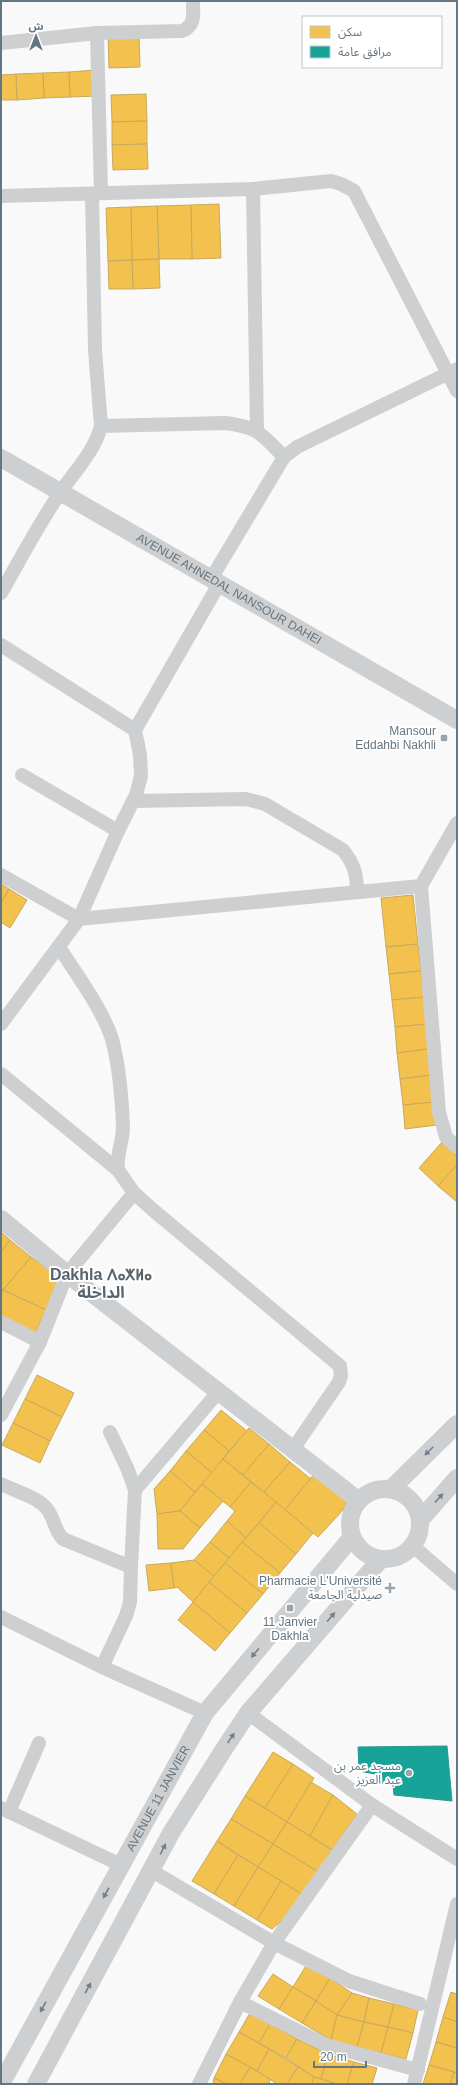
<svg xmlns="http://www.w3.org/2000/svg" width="458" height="2085" viewBox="0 0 458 2085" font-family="Arial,'Noto Sans Arabic','Noto Sans Tifinagh',sans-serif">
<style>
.homes{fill:#f2c14e;stroke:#c8aa5e}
.public{fill:#17a398;stroke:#2e9692}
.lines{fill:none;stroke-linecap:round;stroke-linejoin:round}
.minor{stroke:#cecfd0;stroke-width:14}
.tertiary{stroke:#cecfd0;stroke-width:18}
.oneway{fill:#707f8b}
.poi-dot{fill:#99a4ac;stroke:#fff;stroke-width:1.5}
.labels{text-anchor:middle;stroke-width:4;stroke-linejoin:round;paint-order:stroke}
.street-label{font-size:12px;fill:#657683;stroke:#fff}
.poi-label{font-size:12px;fill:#657683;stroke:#fff;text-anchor:end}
.district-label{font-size:16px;font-weight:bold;fill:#57646e;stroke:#fff}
</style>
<rect width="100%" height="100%" fill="#f9f9f9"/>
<g class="homes">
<path d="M139,34L140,67L109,68L108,35Z"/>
<path d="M95,70L97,96L70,97L69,72Z"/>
<path d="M69,72L70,97L44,98L43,73Z"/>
<path d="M43,73L44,98L17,100L16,74Z"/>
<path d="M16,74L17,100H1V75Z"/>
<path d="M146,94L147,121L112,122L111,95Z"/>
<path d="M147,121V144L112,145V122Z"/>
<path d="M147,144L148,169L113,170L112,145Z"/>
<path d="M219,204L221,258L192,259L191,205Z"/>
<path d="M191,205L192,259H159L157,206Z"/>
<path d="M157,206L159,259L132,260L131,207Z"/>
<path d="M131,207L132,260L108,261L106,208Z"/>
<path d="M159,259L160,288L133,289L132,260Z"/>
<path d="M132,260L133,289H109L108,261Z"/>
<path d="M1,884L9,889L1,903Z"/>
<path d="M9,889L27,900L10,928L1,922V903Z"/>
<path d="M413,895L418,944L386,947L381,898Z"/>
<path d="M418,944L421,971L389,974L386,947Z"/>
<path d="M421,971L424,997L392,1000L389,974Z"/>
<path d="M424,997L427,1024L395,1027L392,1000Z"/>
<path d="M427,1024L429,1049L397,1053L395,1027Z"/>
<path d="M429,1049L432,1075L400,1079L397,1053Z"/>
<path d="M432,1075L435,1102L403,1105L400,1079Z"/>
<path d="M435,1102L437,1125L405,1129L403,1105Z"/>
<path d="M442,1142L457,1156V1165L438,1186L419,1168Z"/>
<path d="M457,1165V1202L438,1186Z"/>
<path d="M1,1232L10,1240L1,1252Z"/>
<path d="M10,1240L31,1257L3,1290L1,1288V1252Z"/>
<path d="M31,1257L61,1277L46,1310L3,1290Z"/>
<path d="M3,1290L46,1310L34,1336L1,1320V1296Z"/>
<path d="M37,1375L74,1393L62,1417L25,1399Z"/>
<path d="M25,1399L62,1417L50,1441L13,1423Z"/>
<path d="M221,1410L247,1431L229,1451L204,1430Z"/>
<path d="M13,1423L50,1441L40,1463L2,1445Z"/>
<path d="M249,1428L269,1444L243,1475L223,1459Z"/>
<path d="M204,1430L229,1451L212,1473L186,1451Z"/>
<path d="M269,1444L290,1462L264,1492L243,1475Z"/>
<path d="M186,1451L212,1473L195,1492L170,1471Z"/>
<path d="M223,1459L251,1482L230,1507L202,1484Z"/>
<path d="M290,1462L311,1479L285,1510L264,1492Z"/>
<path d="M170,1471L195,1492L180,1511L157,1514L154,1489Z"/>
<path d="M314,1474L347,1500L344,1509L318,1537L285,1510Z"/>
<path d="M251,1482L276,1502L246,1538L227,1521L235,1511L230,1507Z"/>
<path d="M202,1484L223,1501L200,1528L180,1511Z"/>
<path d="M276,1502L313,1533L296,1554L259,1523Z"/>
<path d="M180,1511L200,1528L183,1549H158L157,1514Z"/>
<path d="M227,1521L246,1538L229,1558L210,1542Z"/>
<path d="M259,1523L296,1554L280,1573L242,1542Z"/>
<path d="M210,1542L229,1558L214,1576L194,1560Z"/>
<path d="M242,1542L280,1573L263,1594L225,1563Z"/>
<path d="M194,1560L214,1576L193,1602L177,1587L174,1588L171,1563Z"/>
<path d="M171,1563L174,1588L149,1591L146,1565Z"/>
<path d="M225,1563L263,1594L247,1613L209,1582Z"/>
<path d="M209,1582L247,1613L230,1633L193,1602Z"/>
<path d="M193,1602L230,1633L215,1651L178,1620Z"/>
<path d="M273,1752L293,1764L265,1808L245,1796Z"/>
<path d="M293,1764L314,1778L287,1822L265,1808Z"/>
<path d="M311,1782L333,1795L310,1836L287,1822Z"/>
<path d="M333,1795L357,1814L332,1850L310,1836Z"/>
<path d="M245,1796L287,1822L273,1844L231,1819Z"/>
<path d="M231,1819L273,1844L258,1867L217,1841Z"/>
<path d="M287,1822L332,1850L318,1872L273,1844Z"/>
<path d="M217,1841L238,1855L214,1894L192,1881Z"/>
<path d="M273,1844L318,1872L303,1895L258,1867Z"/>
<path d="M238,1855L258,1867L234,1906L214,1894Z"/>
<path d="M258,1867L281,1881L257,1920L234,1906Z"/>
<path d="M281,1881L303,1895L295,1910L272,1929L257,1920Z"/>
<path d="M307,1964L330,1978L316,2001L293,1987Z"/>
<path d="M273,1974L293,1987L279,2009L258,1996Z"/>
<path d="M330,1978L352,1993L337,2015L316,2001Z"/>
<path d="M293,1987L316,2001L302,2023L279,2009Z"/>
<path d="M451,1992L457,1994V2022L443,2017Z"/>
<path d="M352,1993L369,1998L364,2022L337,2015Z"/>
<path d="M369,1998L394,2004L388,2027L364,2022Z"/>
<path d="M316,2001L337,2015L331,2040L302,2023Z"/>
<path d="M394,2004L418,2010L413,2033L388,2027Z"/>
<path d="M250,2013L270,2024L259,2043L239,2032Z"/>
<path d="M337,2015L364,2022L357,2047L331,2040Z"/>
<path d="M443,2017L457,2022V2048L436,2042Z"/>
<path d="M364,2022L388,2027L381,2053L357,2047Z"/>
<path d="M270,2024L297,2039L286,2058L259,2043Z"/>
<path d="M388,2027L413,2033L406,2059L381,2053Z"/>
<path d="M239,2032L269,2049L257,2071L226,2054Z"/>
<path d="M297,2039L328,2054L321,2079L314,2077L286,2058Z"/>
<path d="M436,2042L457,2048V2073L429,2065Z"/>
<path d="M269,2049L298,2067L287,2084H277L257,2071Z"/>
<path d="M226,2054L250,2067L240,2084H227L214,2078Z"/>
<path d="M328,2054L354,2062L347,2084H337L321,2079Z"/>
<path d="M354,2062L377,2068L372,2084H347Z"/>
<path d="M429,2065L454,2072L450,2084H423Z"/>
<path d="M250,2067L270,2079L269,2084H240Z"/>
<path d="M298,2067L314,2077L312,2084H287Z"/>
<path d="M454,2072L457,2073V2084H450Z"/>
<path d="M314,2077L321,2079L337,2084H312Z"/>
<path d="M214,2078L227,2084H213Z"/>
</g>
<path class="public" d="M447,1746L452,1801L394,1795L393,1785L380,1783V1775L359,1771L358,1747Z"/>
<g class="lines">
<g class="minor">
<path d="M97,33L101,193"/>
<path d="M1,43L97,33L182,31C196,25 193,14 193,1"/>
<path d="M253,189L257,430"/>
<path d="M1,196L253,189L331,181L341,184L354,191L457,391"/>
<path d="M101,426L225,423C259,427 261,434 284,457"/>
<path d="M211,579L284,457L297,447L457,369"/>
<path d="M1,593C20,560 38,525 60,493C74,472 95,451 101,426L95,350L92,194"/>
<path d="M1,645L135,730"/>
<path d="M22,775L118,831"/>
<path d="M133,801L246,799L265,804L343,850C354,864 357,874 357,892"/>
<path d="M1,875L79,919L421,886L439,1112L446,1137L457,1147"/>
<path d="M421,886L457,823"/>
<path d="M59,947C76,974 102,1008 112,1039C119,1065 122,1101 123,1127C123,1142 116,1155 118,1170"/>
<path d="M1,1024L79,919L118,831L136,795L141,776L140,755L135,730L219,584"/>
<path d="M1,1074L118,1170L134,1193L153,1210L340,1366L341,1376L339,1382L293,1449"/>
<path d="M1,1322L40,1342"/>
<path d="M1,1415L40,1342L67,1274L134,1193"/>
<path d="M110,1432L128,1470L135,1490L131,1567"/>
<path d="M1,1484C15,1491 38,1497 47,1509C55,1519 54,1530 63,1539L131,1567L130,1602L126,1616L102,1667"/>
<path d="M135,1490L219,1391"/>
<path d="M414,1547L457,1584"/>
<path d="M1,1617L102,1667L205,1713"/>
<path d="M248,1713L372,1805L457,1859"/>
<path d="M1,1808L121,1865"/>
<path d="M9,1812L39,1743"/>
<path d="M152,1871L274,1943L349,1981L420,2004"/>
<path d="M240,2002L326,2045L418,2070"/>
<path d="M199,2084L240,2002L274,1943L372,1805"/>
<path d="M414,2084L457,1904"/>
</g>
<g class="tertiary">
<path id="s1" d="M1,458L457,720"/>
<path d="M1,1219L67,1274L358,1500"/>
<circle cx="385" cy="1524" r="35"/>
<path d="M391,1489L457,1424"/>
<path d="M421,1519L457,1478"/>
<path id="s2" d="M1,2084L205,1713L352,1537"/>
<path d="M36,2084L171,1833L226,1746L248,1713L380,1560"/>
</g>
</g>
<defs><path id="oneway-solid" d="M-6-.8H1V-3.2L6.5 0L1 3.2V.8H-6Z"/></defs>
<g class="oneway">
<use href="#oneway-solid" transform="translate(429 1451) rotate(135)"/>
<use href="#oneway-solid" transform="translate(439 1498) rotate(-48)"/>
<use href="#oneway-solid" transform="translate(331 1617) rotate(-49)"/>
<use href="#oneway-solid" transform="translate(255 1653) rotate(130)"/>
<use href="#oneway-solid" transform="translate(231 1738) rotate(-56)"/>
<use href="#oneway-solid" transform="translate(163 1849) rotate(-63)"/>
<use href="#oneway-solid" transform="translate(106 1893) rotate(119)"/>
<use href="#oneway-solid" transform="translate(88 1988) rotate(-61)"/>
<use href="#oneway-solid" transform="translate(43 2007) rotate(119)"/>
</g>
<g class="poi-dot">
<rect x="440" y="734" width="8" height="8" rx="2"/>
<path d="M388 1582h4v4h4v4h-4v4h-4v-4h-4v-4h4z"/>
<rect x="286" y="1604" width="8" height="8" rx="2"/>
<circle cx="409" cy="1773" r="4"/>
</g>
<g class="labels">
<g class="street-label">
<text dy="4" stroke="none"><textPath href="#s1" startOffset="263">AVENUE AHNEDAL NANSOUR DAHEI</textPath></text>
<text dy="4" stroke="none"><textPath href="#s2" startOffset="326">AVENUE 11 JANVIER</textPath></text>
</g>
<g class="poi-label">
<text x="436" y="735">Mansour<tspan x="436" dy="14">Eddahbi Nakhli</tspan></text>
<text x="382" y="1585">Pharmacie L'Université<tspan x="382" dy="14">صيدلية الجامعة</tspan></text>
<text x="290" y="1626" text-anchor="middle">11 Janvier<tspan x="290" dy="14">Dakhla</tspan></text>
<text x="401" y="1770">مسجد عمر بن<tspan x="401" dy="14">عبد العزيز</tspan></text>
</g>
<g class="district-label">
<text x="101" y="1280">Dakhla ⴷⴰⵅⵍⴰ<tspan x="101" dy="18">الداخلة</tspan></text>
</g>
</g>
<rect width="458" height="2085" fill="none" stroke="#657683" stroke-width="4"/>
<rect x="302" y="16" width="140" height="52" fill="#ffffff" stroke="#c1c8cd"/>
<rect x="310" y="26" width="20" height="12" fill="#f2c14e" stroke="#c1c8cd"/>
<text x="338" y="36" font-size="12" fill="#657683">سكن</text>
<rect x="310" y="46" width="20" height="12" fill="#17a398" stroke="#c1c8cd"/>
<text x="338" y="56" font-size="12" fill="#657683">مرافق عامة</text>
<g transform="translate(36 36)" stroke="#ffffff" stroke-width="3" paint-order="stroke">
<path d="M0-3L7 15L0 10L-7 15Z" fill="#657683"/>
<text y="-6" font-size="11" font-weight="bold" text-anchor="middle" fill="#657683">ش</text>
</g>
<path d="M314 2061v6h52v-6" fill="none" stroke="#657683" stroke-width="2"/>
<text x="320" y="2061" font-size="12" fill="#657683" stroke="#ffffff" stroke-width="3" paint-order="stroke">20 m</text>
</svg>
